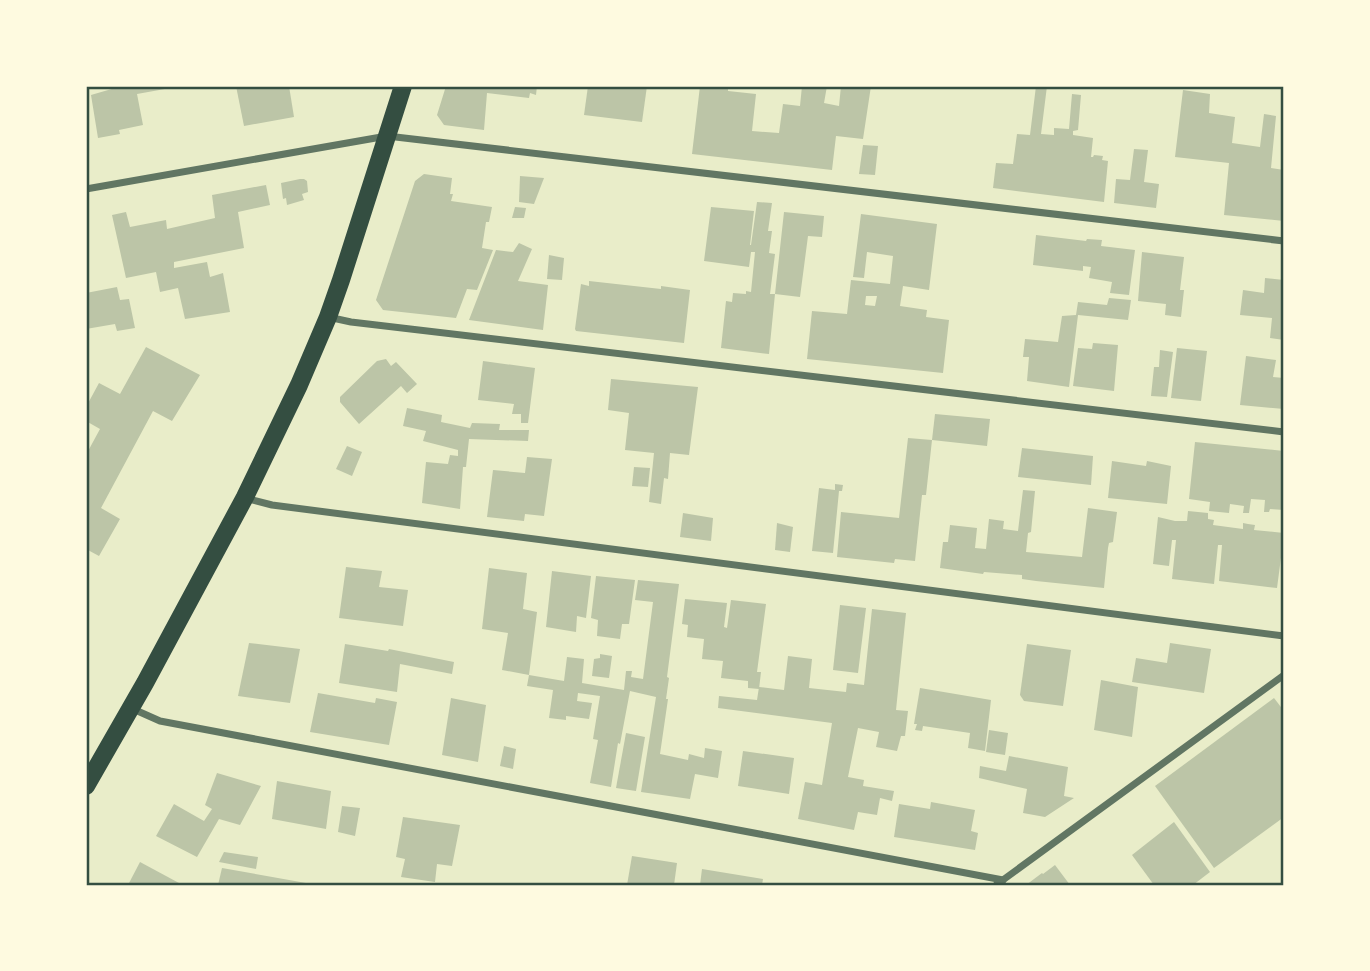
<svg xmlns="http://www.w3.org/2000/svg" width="1370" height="971" viewBox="0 0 1370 971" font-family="'DM Sans',sans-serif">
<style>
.building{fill:#bcc5a7;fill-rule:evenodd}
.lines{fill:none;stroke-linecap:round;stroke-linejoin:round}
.minor{stroke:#617663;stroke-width:7}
.primary{stroke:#344e41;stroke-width:18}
.neatline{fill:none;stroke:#344e41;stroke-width:2.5}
</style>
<rect width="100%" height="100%" fill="#e9edc9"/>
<g class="building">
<path d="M115,86H176V87L137,94L143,125L119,130L120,134L98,138L91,95L115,88Z"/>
<path d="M236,86H289L294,117L244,126Z"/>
<path d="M446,86H537L536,95L530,93L529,98L487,93L484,130L444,125L437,115Z"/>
<path d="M588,86H647L642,122L584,115Z"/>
<path d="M700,86L728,89V91L756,94L752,131L779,133L783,104L800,106L802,86H827L824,103L839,106L841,86H871L863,139L836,136L832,170L692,154Z"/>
<path d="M1036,86H1047L1041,134L1054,135V128L1069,129L1072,94L1081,95L1078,130L1073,131V135L1093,138L1091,157H1093L1094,155L1103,156L1102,160L1108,161L1104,202L993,188L996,163L1013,164L1017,134L1030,135Z"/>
<path d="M1183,90L1210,94L1209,113L1235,117L1232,143L1260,147L1264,114L1276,116L1271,168L1284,170V221L1224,215L1229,163L1175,157Z"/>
<path d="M863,145L878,146L875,175L859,174Z"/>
<path d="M1134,149L1148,150L1144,182L1159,184L1156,208L1114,203L1116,179L1130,180Z"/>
<path d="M424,174L452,178L450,194H453L451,201L492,207L489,222H486L482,248L493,250L477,290L467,289L456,318L383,310L376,300L415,181Z"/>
<path d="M520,176L544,178L534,204L519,202Z"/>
<path d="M300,179H304L307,181L308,192L302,194L304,200L287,205L286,198L283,199L281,183Z"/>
<path d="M266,185L270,205L238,212L244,248L174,262V268L207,262L210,277L223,273L230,312L185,319L178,288L160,292L156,272L126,278L112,215L126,212L130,227L166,220L167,229L215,218L212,195Z"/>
<path d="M757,202L772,203L768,231H772L769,253L775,254L770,294H775L769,354L721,348L726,301L732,302L733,293L746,294V291L751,292L755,252H751L749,267L704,261L711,207L754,211L750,245H751Z"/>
<path d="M515,207L526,208L524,218H512Z"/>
<path d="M784,212L824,216L822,237L808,236L800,297L775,294Z"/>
<path d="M861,214L937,224L929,290L903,286L900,306L927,310L926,317L949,320L943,373L807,359L812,311L847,314L851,280L890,284L893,256L867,252L864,278L853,277ZM866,296H877L875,306L865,305Z"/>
<path d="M1036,235L1086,241L1087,239L1102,240L1101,246L1135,250L1129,295L1110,293L1112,282L1089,278L1091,267L1083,266V271L1033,265Z"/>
<path d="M519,243L532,249L518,281L548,285L543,330L469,320L496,250L513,252Z"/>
<path d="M1142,252L1184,257L1180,290H1184L1181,317L1165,315L1166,304L1138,301Z"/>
<path d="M549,255L564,258L562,280L547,279Z"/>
<path d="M1265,278L1284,280V340L1270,338L1272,318L1240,315L1243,290L1264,293Z"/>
<path d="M589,281L661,289V286L690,290L684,343L576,331L575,329L581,284L589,286Z"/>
<path d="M117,287L120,300L129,299L135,328L117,331L115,324L86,329V293Z"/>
<path d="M1109,298L1131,300L1128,320L1078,315L1069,387L1027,381L1029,357H1023L1025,339L1058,342L1062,316L1076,315L1078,302L1107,305Z"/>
<path d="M1093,343L1118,345L1114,391L1073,386L1078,348L1092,349Z"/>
<path d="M146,347L200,375L172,421L153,411L101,508L120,519L99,556L86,549V452L87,453L100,429L86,421V407L99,383L120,394Z"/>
<path d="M1177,348L1207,351L1201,401L1171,398Z"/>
<path d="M1160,350L1173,352L1167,397L1151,396L1154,367H1159Z"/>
<path d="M1246,356L1276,360L1273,377L1284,378V409L1240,405Z"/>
<path d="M386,359L391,366L396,362L417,384L407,393L401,386L359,424L340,402V397L377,361Z"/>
<path d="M483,361L535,368L528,423H521V414H512L514,404L478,400Z"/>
<path d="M611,379L698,387L689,455L670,453L668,479L664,478L661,504L649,502L654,453L625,450L629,413L608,410Z"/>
<path d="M407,408L442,415L441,422L470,428L472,423L500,424L499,430H529L528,441L469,439L466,467H463L460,509L422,503L426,462L448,464L450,455L458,456V450L423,441L426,431L403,426Z"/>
<path d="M935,414L990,419L987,446L932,440Z"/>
<path d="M908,438L932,440L926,495H922L915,561L895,559L894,563L837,557L841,512L899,518Z"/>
<path d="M1195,442L1284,451V510L1270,509L1269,512H1264L1265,500L1251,499L1249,513H1243L1244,506L1230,504L1229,513L1209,511L1210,502L1189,499Z"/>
<path d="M347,446L362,452L352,476L336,469Z"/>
<path d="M1022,448L1093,456L1091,485L1018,477Z"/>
<path d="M527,457L552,459L544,516L525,514L524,521L487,517L493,470L525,473Z"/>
<path d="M1112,461L1146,466L1147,461L1171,466L1167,504L1108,498Z"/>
<path d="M634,467L650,468L648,487L632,486Z"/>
<path d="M835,484L843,485L842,491H839L833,553L812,551L819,488L835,490Z"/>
<path d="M1023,490L1035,491L1031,532L1028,533L1026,552L1082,557L1088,508L1117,512L1113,542L1109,543L1108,548L1104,588L1036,581L1022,579V575L984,572L983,574L940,568L943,542H948L950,525L977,528L975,548L986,549L989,519L1004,521L1003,529L1018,531Z"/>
<path d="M1188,511L1208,513V519L1214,520L1213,525L1243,529V523L1248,524L1255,525L1254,530L1284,533V550H1282L1277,588L1219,581L1222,545H1218L1214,584L1172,579L1176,540H1172L1169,566L1153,564L1158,517L1175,521H1187Z"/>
<path d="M683,513L713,518L711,541L680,537Z"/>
<path d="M777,523L793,527L790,552L775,550Z"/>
<path d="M346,567L382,571L379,587L408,590L403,626L339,618Z"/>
<path d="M489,568L527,573L523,609L537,612L529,675L564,681L567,657L584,659L582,683L624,690L626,671H632L631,677L643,679L653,602L635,600L638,580L679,584L667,677L669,678L666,699H668L660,754L688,760L689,754L704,758L705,748L722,751L718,778L695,774L690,799L641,792L656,697L630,691L620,744L618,743L611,787L590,783L598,740L593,739L600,696L578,693L577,701L592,703L589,719L566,716V720L549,718L553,690L527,686L529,675L502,670L508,633L482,629Z"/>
<path d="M552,571L591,576L586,618L577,616L576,632L546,627Z"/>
<path d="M596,576L635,580L629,624H622L620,639L597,636L598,620L591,618Z"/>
<path d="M685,599L727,603L724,627L727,628L731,600L766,604L757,672H761L759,689L748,688V681L721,678L723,661L702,659L704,639L687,637L688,625L682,624Z"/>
<path d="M840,605L866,608L858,673L833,670Z"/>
<path d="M872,609L906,613L896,710L908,711L905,736H901L897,751L876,747L879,732L858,728L848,777L864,780L863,786L894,791L892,801L880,798L877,815L858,812L854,830L798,819L805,782L822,785L832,723L718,708L719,696L757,700L759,687L784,690L788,656L812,659L809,688L846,692L847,683L864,685Z"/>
<path d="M249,643L300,649L290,703L238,696Z"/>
<path d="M1170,643L1211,649L1204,693L1132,682L1136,658L1167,663Z"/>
<path d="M345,644L388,651L389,649L454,662L452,674L400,664L397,692L339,683Z"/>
<path d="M1027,644L1071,650L1063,706L1024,701L1020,695Z"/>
<path d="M600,654L612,656L609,678L592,676L594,659L600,658Z"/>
<path d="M1101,680L1138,687L1132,737L1094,730Z"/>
<path d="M920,688L991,700L985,751L968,748L970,733L923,726L922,731L915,730L917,724H914Z"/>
<path d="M318,693L375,703L376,698L397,702L389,745L310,732Z"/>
<path d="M451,698L486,705L478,762L442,755Z"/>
<path d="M1274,698L1284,711V817L1214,868L1155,786Z"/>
<path d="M989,730L1008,733L1005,755L986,752Z"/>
<path d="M626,733L645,737L636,791L616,788Z"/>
<path d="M504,746L516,749L513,769L500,766Z"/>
<path d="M743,751L794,758L789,794L738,786Z"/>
<path d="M1009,756L1068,767L1064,796L1074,798L1045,817L1023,813L1027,789L979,778L980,766L1006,771Z"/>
<path d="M217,773L261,786L240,825L219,819L197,857L156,836L174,804L204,821L212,809L205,805Z"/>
<path d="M277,781L331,791L326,829L272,819Z"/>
<path d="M931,802L975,810L971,831L978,833L975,850L894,837L899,804L930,809Z"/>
<path d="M342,806L360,808L355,836L338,832Z"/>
<path d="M403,817L460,825L452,866L437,864L435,882L401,877L405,859L396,857Z"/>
<path d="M1174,822L1210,872L1193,885H1154L1132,855Z"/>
<path d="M224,852L258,857L256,869L219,862Z"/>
<path d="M632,856L677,863L674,885H627Z"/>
<path d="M140,862L179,883L178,885H128Z"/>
<path d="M1055,865L1070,885H1026L1042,873L1043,874Z"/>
<path d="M222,868L306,883L305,885H218Z"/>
<path d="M702,869L763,879L762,885H700Z"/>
</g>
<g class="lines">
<g class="minor">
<path d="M86,189L387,136L1284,241"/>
<path d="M328,317L351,322L1284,432"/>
<path d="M245,498L272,505L1284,636"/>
<path d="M133,709L160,721L1003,880"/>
<path d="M996,885L1284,675"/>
</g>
<path class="primary" d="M86,786L145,683L245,497L299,385L328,317L341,280L403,86"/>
</g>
<rect width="1370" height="971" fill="none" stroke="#fefae0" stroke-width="175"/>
<rect x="88" y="88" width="1194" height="796" class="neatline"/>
</svg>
